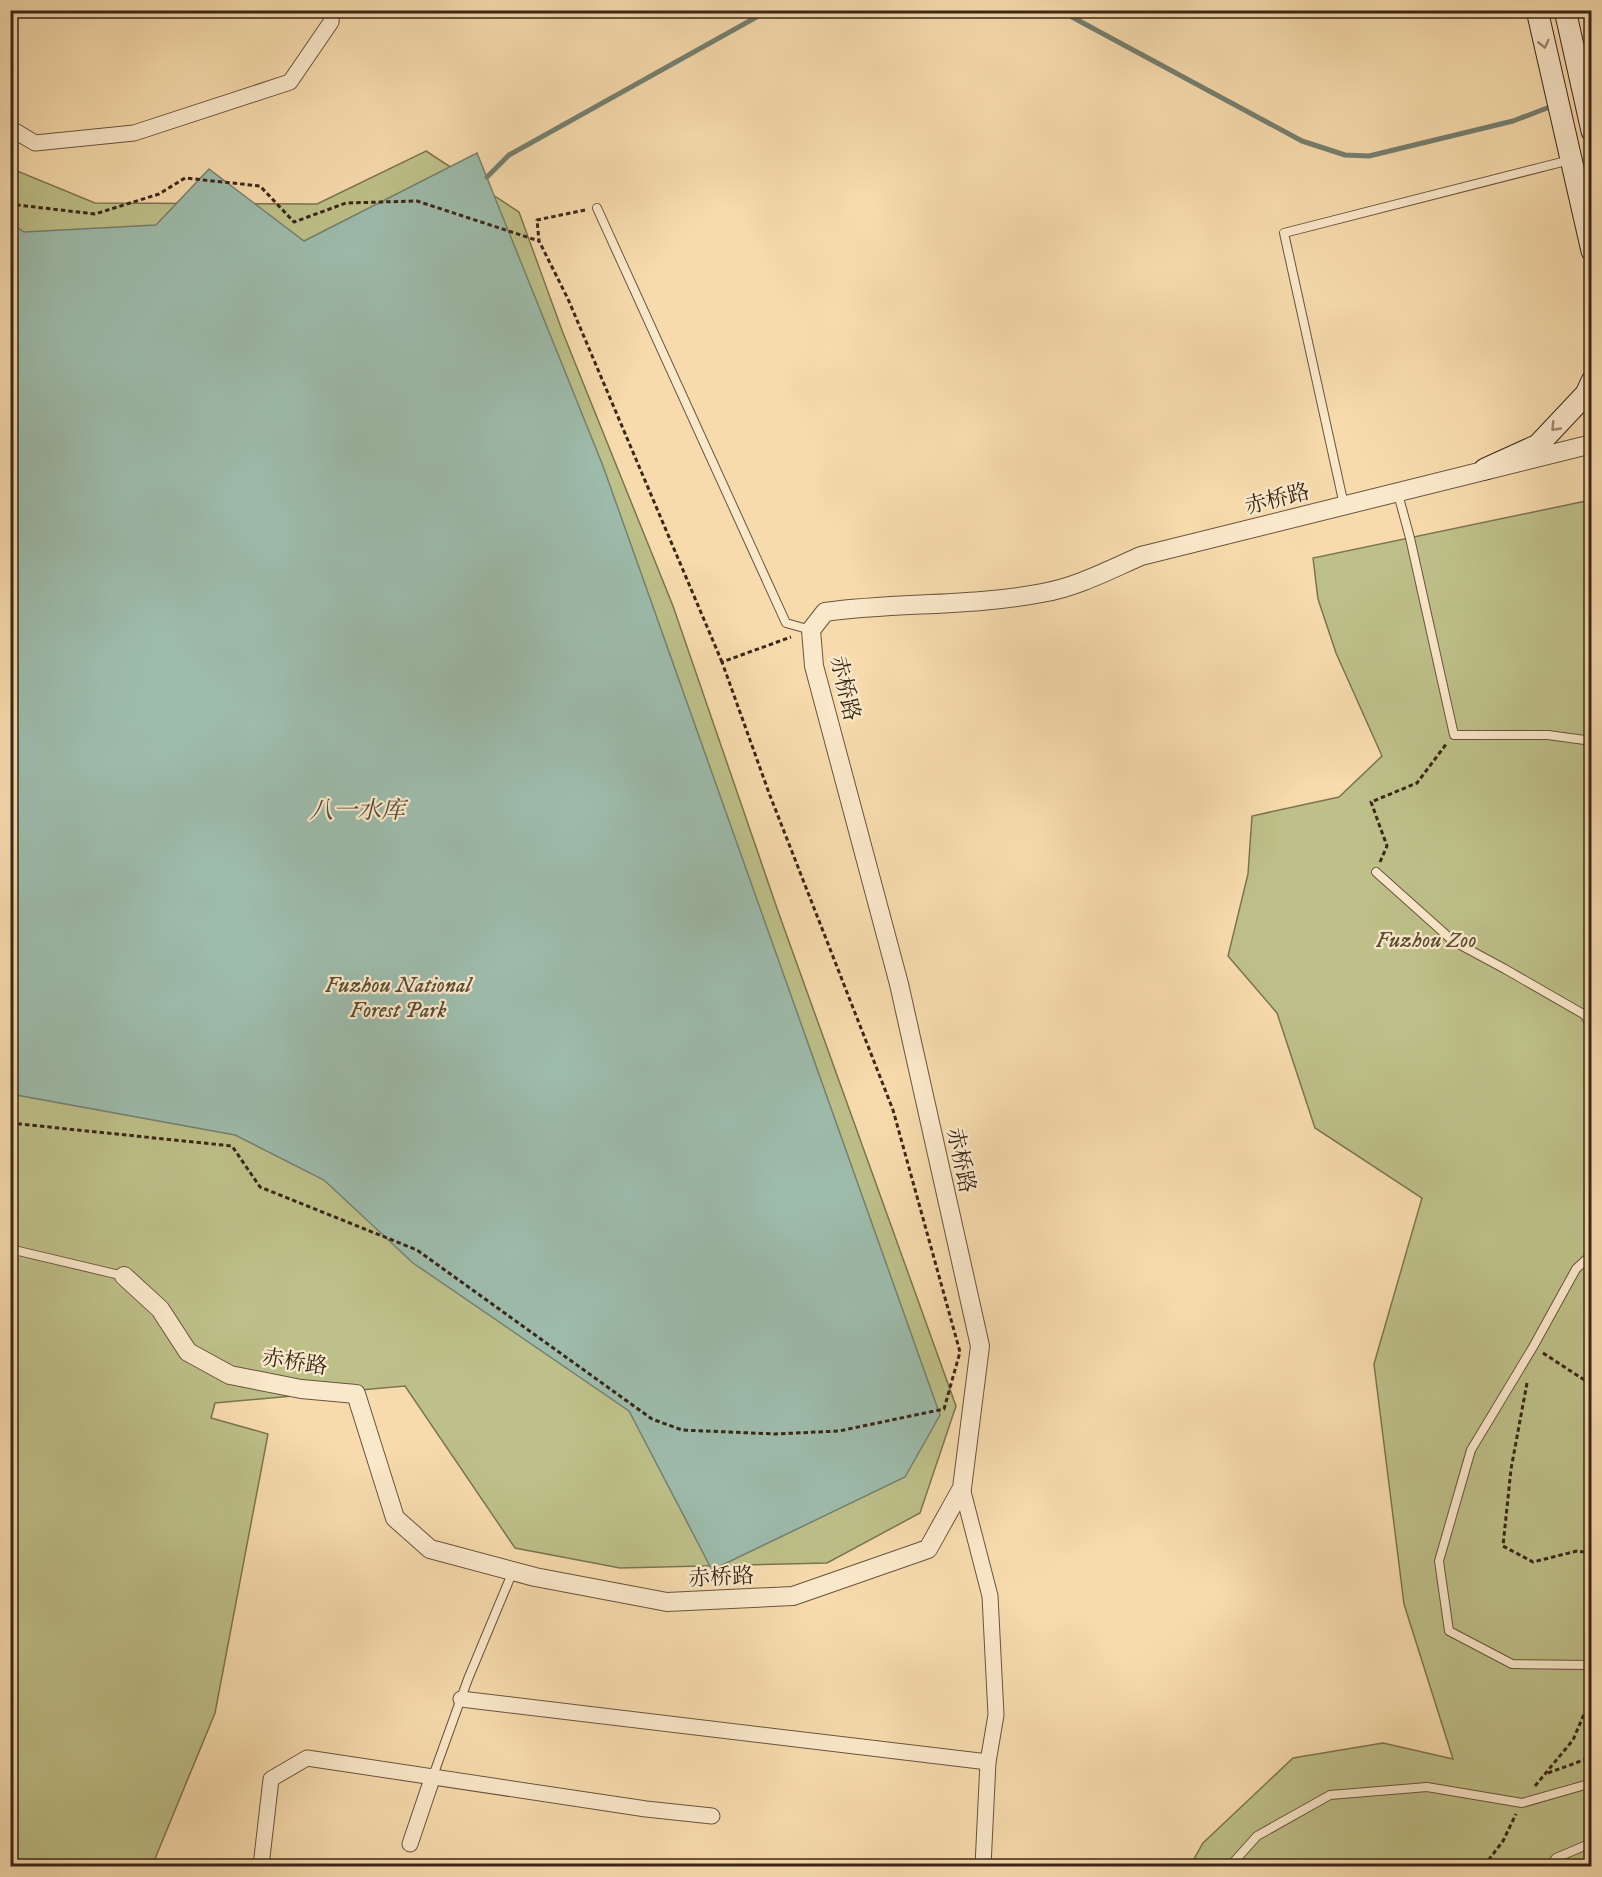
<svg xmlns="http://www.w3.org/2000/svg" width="1602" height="1877" viewBox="0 0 1602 1877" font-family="'IM FELL DW Pica','Noto Serif SC',serif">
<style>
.green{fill:#bec089;stroke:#7c7450;stroke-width:1.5}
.water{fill:#9dbbab;stroke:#758070;stroke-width:1.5}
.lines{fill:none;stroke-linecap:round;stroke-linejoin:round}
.stream{stroke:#758070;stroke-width:5}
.service-casing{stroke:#69543d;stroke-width:10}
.minor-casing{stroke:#69543d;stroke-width:17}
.tertiary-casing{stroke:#69543d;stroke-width:20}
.secondary-casing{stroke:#3a2718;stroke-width:23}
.path{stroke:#3a2718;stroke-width:3;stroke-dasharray:4.5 3;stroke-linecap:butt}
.service{stroke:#fae8ca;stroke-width:8}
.minor{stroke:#fae8ca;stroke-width:15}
.tertiary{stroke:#fae8ca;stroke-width:18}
.secondary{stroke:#fae8ca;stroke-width:21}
.oneway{stroke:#9a8871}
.labels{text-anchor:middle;stroke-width:4.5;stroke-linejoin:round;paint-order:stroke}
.street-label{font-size:22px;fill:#3a2718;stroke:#fae8ca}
.park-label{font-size:22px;font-style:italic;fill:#5b4d34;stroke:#fae8ca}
.water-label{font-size:24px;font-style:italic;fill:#534c3d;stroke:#fae8ca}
</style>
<rect width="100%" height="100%" fill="#f7dbad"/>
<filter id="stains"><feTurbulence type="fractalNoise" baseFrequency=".00333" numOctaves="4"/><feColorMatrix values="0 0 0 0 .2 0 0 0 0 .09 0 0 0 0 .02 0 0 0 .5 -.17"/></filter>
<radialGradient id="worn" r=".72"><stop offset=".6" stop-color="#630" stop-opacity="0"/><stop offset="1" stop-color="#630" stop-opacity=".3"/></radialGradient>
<g class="green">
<path d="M426,151L519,212L563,333L673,606L779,914L956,1406L920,1513L827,1563L620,1568L515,1548L405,1386L215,1403L211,1418L268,1434L215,1713L152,1866H11L10,168L95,203L317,204Z"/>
<path d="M1591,500V1866H1190L1203,1843L1293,1758L1383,1743L1453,1759L1404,1604L1374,1364L1422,1198L1315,1128L1277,1013L1228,956L1248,874L1252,816L1339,797L1382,756L1336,653L1318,599L1313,558Z"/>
</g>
<path class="water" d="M477,153L603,466L940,1415L905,1477L712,1570L629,1411L413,1263L324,1180L235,1135L11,1094V223L24,232L156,225L209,169L304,241Z"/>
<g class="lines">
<g class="stream">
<path d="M1059,10L1302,141L1345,155L1369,156L1513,121L1555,105"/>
<path d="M487,177L509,155L769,10"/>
</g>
<g class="service-casing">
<g id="service">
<path d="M597,208L786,623L811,630"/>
<path d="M1398,494L1410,538L1454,735H1548L1592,741"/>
<path d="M1344,505L1284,233L1570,160"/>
<path d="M1376,872L1453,941L1505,969L1585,1015L1592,1029"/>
<path d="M10,1249L124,1276"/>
<path d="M1592,1254L1576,1269L1533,1347L1471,1450L1439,1561L1449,1631L1512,1664L1592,1665"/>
<path d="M433,1776L468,1679L513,1571"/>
<path d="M1230,1866L1257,1836L1330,1795L1427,1787L1522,1803L1592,1783"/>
<path d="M1550,1866L1556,1858L1589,1844H1592"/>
</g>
</g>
<g class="minor-casing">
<g id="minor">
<path d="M10,128L35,143L134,133L290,82L331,22L332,10"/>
<path d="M962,1488L990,1596L996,1715L988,1762L983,1866"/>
<path d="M461,1699L988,1762"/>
<path d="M410,1844L433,1776"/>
<path d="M261,1866L271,1779L307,1758L646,1809L712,1816"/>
</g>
</g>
<g class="tertiary-casing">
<path id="tertiary" d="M124,1276L160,1309L188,1352L230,1375L301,1389L356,1394L395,1518L430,1549L535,1577L667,1602L793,1596L928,1549L962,1488L980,1346L899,984L814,666L811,630L825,612C897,602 970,607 1042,593C1077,587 1109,570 1141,556L1592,444"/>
</g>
<g class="secondary-casing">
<g id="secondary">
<path d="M1537,10L1592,251"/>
<path d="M1565,10L1592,131"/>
<path d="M1485,469L1538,445L1586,394L1592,381"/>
</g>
</g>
<g class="path">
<path d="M10,200L18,205L95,214L159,194L185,178L260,186L294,222L346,203L417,201L539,241"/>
<path d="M585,210L537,220L539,241L568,299L722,662"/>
<path d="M1380,862L1387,846L1371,802L1417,783L1447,743"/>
<path d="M10,1123L232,1146L260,1187L417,1250L652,1419L682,1430L775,1434L839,1431L944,1409L960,1352L893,1110L769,793L722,662L791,637"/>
<path d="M1543,1353L1592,1385"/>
<path d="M1527,1383L1511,1469L1503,1546L1533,1562L1577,1551L1592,1553"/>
<path d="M1548,1773L1592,1757"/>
<path d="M1535,1786L1573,1740L1587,1707L1590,1677"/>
<path d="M1484,1866L1503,1841L1516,1814"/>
</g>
<use href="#service" class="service"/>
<use href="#minor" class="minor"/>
<use href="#tertiary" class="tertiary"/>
<use href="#secondary" class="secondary"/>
</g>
<defs><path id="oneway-chevron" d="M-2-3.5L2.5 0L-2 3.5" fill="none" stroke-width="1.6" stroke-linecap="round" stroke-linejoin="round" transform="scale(1.5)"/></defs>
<g class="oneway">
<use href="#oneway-chevron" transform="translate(1544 44) rotate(77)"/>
<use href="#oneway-chevron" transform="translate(1555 427) rotate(134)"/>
</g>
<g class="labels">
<g class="street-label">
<text transform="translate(1277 498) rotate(-14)" y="8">赤桥路</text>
<text transform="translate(846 688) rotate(77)" y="8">赤桥路</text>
<text transform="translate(962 1160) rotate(78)" y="8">赤桥路</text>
<text transform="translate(295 1361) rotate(9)" y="8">赤桥路</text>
<text transform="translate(721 1576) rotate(-3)" y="8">赤桥路</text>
</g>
<g class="park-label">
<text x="1426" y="947">Fuzhou Zoo</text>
<text x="398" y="992">Fuzhou National<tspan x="398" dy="25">Forest Park</tspan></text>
</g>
<g class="water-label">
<text x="357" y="818">八一水库</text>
</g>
</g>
<rect width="1602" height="1877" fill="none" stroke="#f7dbad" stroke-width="36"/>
<rect x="12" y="12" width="1578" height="1853" fill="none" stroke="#3a2718" stroke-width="3"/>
<rect x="18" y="18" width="1566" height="1841" fill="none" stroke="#3a2718" stroke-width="1.5"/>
<rect width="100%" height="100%" filter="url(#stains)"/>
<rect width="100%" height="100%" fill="url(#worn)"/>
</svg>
